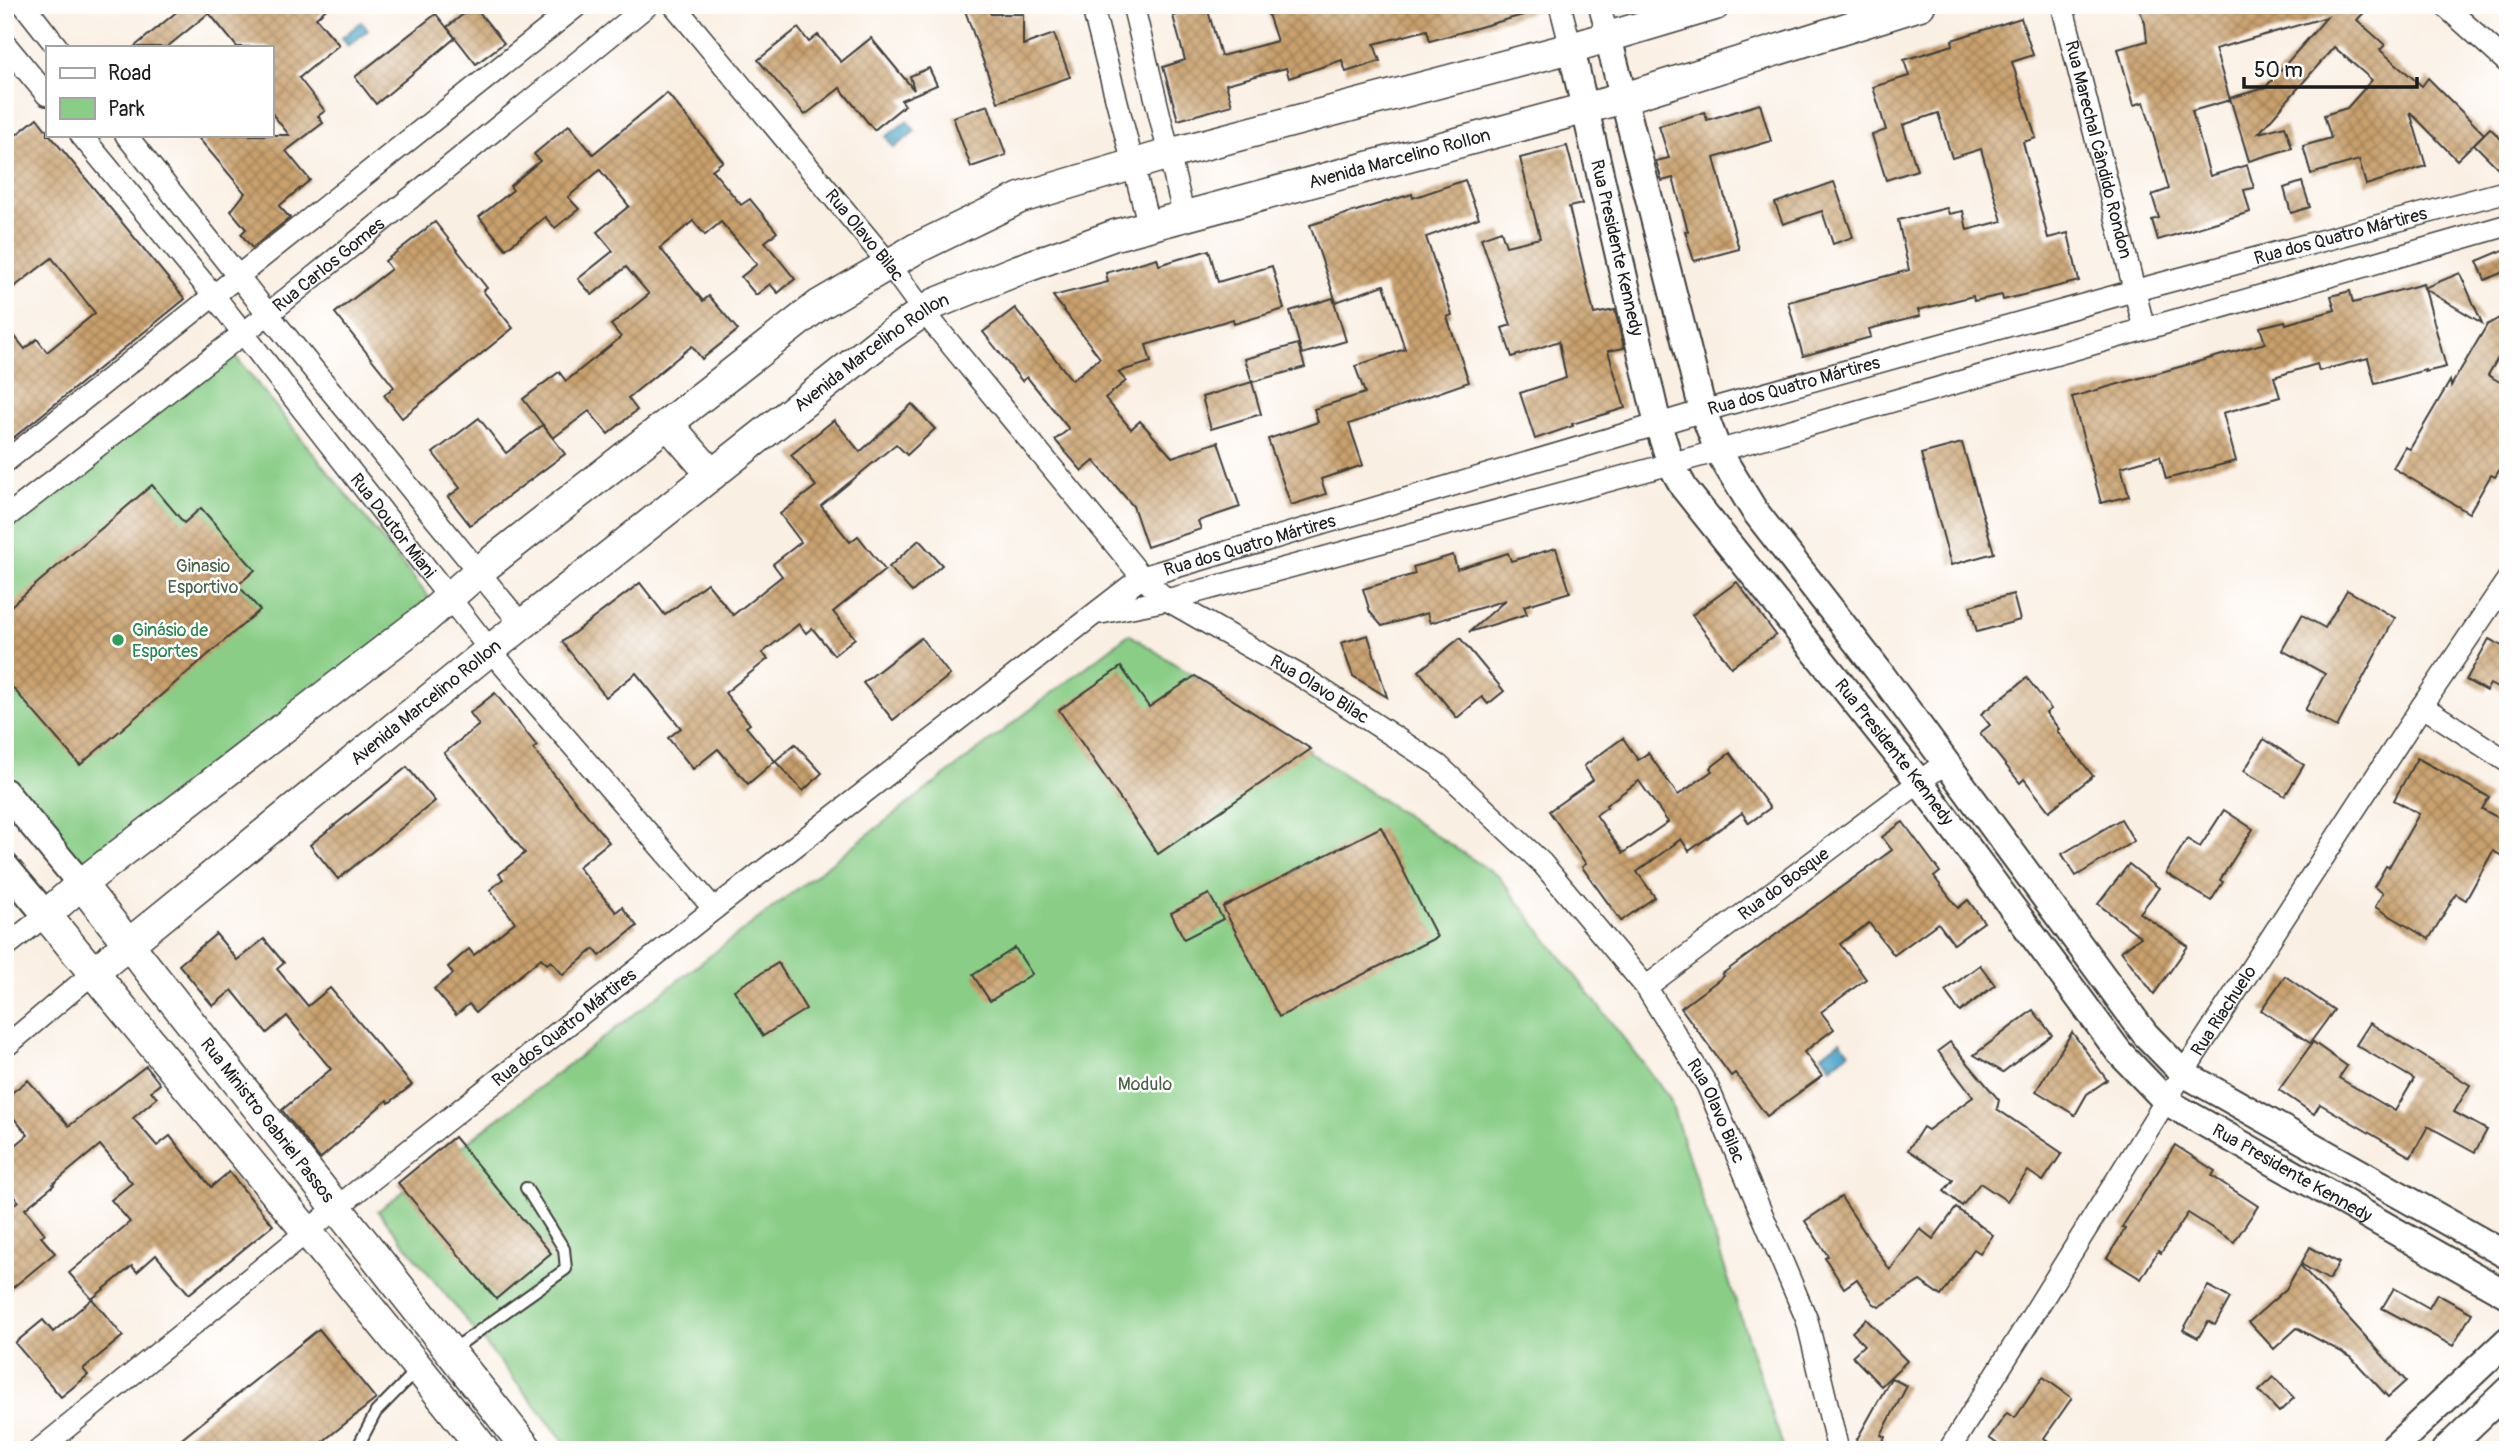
<svg xmlns="http://www.w3.org/2000/svg" width="2513" height="1455" viewBox="0 0 2513 1455" font-family="Pangolin,sans-serif">
<style>
.park{fill:#89cd87;stroke:#527452;stroke-width:2}
.water{fill:url(#water-ripples);stroke:#346072;stroke-width:2}
.building{fill:url(#building-cross-hatch);fill-rule:evenodd}
.lines{fill:none;stroke-linecap:round;stroke-linejoin:round}
.service-casing{stroke:#3d3c3a;stroke-width:14}
.minor-casing{stroke:#3d3c3a;stroke-width:24}
.tertiary-casing{stroke:#3d3c3a;stroke-width:30}
.secondary-casing{stroke:#3d3c3a;stroke-width:33}
.service{stroke:#fff;stroke-width:10}
.minor{stroke:#fff;stroke-width:21}
.tertiary{stroke:#fff;stroke-width:26}
.secondary{stroke:#fff;stroke-width:30}
.leisure-dot{fill:#2e9e5b;stroke:#fff;stroke-width:2.5}
.labels{text-anchor:middle;stroke-width:5;stroke-linejoin:round;paint-order:stroke}
.street-label{font-size:18px;fill:#1c1c1c;stroke:#fff}
.park-label{font-size:18px;fill:#486347;stroke:#fff}
.leisure-label{font-size:18px;fill:#27864d;stroke:#fff;text-anchor:start}
</style>
<defs>
<pattern id="water-ripples" width="26" height="14" patternUnits="userSpaceOnUse" patternTransform="scale(1.75)"><rect width="26" height="14" fill="#4ba5c9"/><path d="M2 4q2-2 4 0t4 0M15 11q2-2 4 0t4 0" fill="none" stroke="#3e86a2"/></pattern>
<pattern id="building-cross-hatch" width="8" height="8" patternUnits="userSpaceOnUse" patternTransform="scale(1.75)"><rect width="8" height="8" fill="#c9a06d"/><path d="M0 0l8 8M0 8l8-8" fill="none" stroke="#a28259"/></pattern>
</defs>
<rect width="100%" height="100%" fill="#fff"/>
<filter id="ink" filterUnits="userSpaceOnUse"><feTurbulence type="fractalNoise" baseFrequency=".0143" numOctaves="2"/><feDisplacementMap in="SourceGraphic" scale="14" xChannelSelector="R" yChannelSelector="G"/><feConvolveMatrix kernelMatrix="1 2 1 2 8 2 1 2 1" color-interpolation-filters="sRGB"/></filter>
<filter id="wash" filterUnits="userSpaceOnUse"><feTurbulence type="fractalNoise" baseFrequency=".00686" numOctaves="4" result="noise"/><feDisplacementMap in="SourceGraphic" scale="28" xChannelSelector="R" yChannelSelector="G"/><feGaussianBlur stdDeviation="1.57" result="paint"/><feColorMatrix in="noise" values="0 0 0 0 0 0 0 0 0 0 0 0 0 0 0 0 0 1.4 0 .05"/><feComposite in="paint" operator="in"/></filter>
<g filter="url(#wash)">
<rect width="100%" height="100%" fill="#faefe3"/>
<g class="park">
<path d="M227,346L436,606L82,866L5,773V531Z"/>
<path d="M1129,634L1498,876L1669,1097L1784,1450H571L378,1211Z"/>
</g>
<g class="water">
<path d="M361,22L368,30L348,46L342,38Z"/>
<path d="M907,121L915,131L894,148L886,137Z"/>
<path d="M1840,1041L1849,1052L1831,1067L1822,1055Z"/>
</g>
<g id="blocks">
<g class="building">
<path d="M185,5H331L316,18L339,45L299,78L325,111L318,116L323,123L286,151L310,180L279,206L290,218L252,248L241,234L246,229L231,211L245,193L196,135H289L271,112V47H237L209,13L167,47H134Z"/>
<path d="M963,5H987L991,14H1023V45L1054,34L1070,77L998,102Z"/>
<path d="M1265,5H1536L1537,11L1430,41L1427,30L1374,44L1380,61L1346,72L1342,60L1289,78L1286,68L1226,84L1232,105L1178,120L1163,67L1185,60L1173,16L1207,7L1221,56L1277,41Z"/>
<path d="M2152,5H2371L2357,20L2385,45L2380,50L2422,86L2428,78L2484,134L2457,160L2410,112L2426,166L2366,185L2359,160L2311,174L2303,146L2331,138L2324,115L2347,108L2372,80L2334,47L2259,133L2285,126L2292,148L2249,161L2230,98L2265,88L2327,17L2215,49L2230,100L2192,111L2210,176L2247,165L2254,188L2244,190L2250,212L2158,240L2152,220L2159,218L2152,195L2169,189L2144,102L2134,105L2118,49L2147,41L2145,23L2139,9Z"/>
<path d="M474,6L504,43L476,64L447,27Z"/>
<path d="M436,14L455,38L376,104L355,77Z"/>
<path d="M2021,18L2033,55L2012,62L2036,138L2023,142L2048,238L2068,233L2079,281L2003,300L2002,295L1974,301L1973,296L1918,310L1920,316L1869,329L1871,337L1803,356L1788,302L1909,270L1898,220L1947,208L1949,214L1963,211L1967,230L2002,221L1981,149L1952,158L1938,113L1903,125L1917,170L1886,180L1872,135L1886,130L1873,87L1909,76L1904,60L1953,45L1952,40Z"/>
<path d="M798,28L809,42L818,35L841,62L871,38L914,90L910,76L929,68L937,85L901,100L905,105L874,130L840,88L805,115L758,60Z"/>
<path d="M667,93L723,161L712,170L741,205L750,199L777,232L765,242L795,279L778,293L770,284L756,295L741,277L757,264L721,222L705,235L693,221L660,248L703,301L709,296L738,330L702,359L692,346L628,398L637,410L608,434L589,411L553,438L523,399L559,372L566,381L621,337L611,325L649,294L626,267L592,295L578,279L613,251L597,232L629,206L600,170L568,197L579,209L555,228L545,217L506,249L479,217L513,190L510,186L540,161L534,154L569,125L593,154Z"/>
<path d="M1760,104L1771,141L1714,158L1739,249L1694,261L1685,231H1688L1673,178L1662,181L1656,161L1669,158L1659,126L1705,112L1707,120Z"/>
<path d="M988,105L1006,155L971,167L953,117Z"/>
<path d="M37,118L47,131V135H50L185,299L13,438L5,428V324L25,349L37,339L47,352L95,313L52,258L5,294V144Z"/>
<path d="M2490,128L2508,146V178L2474,144Z"/>
<path d="M1567,146L1582,204L1569,207L1594,314L1615,310L1624,348L1608,351L1625,408L1572,424L1573,426L1535,439L1520,393L1566,378L1559,341L1512,357L1502,328L1511,325L1481,238L1501,231L1506,246L1540,238L1520,158Z"/>
<path d="M1465,180L1479,218L1426,237L1452,315L1447,317L1469,382L1349,424L1363,465L1321,479L1326,494L1291,505L1268,439L1318,422L1314,409L1365,393L1355,366L1405,349L1384,285L1336,302L1310,225L1412,194L1413,198Z"/>
<path d="M1834,182L1853,237L1833,244L1822,211L1783,224L1775,203Z"/>
<path d="M2302,182L2310,207L2291,213L2284,188Z"/>
<path d="M435,222L487,288L483,291L513,328L402,418L384,395L394,387L335,313L391,269L385,261Z"/>
<path d="M2508,248V270L2485,280L2477,261Z"/>
<path d="M1209,250L1218,282L1272,266L1284,309L1234,324L1233,319L1146,345L1151,362L1118,372L1126,381L1105,398L1131,429L1140,421L1172,457L1218,442L1240,507L1198,521L1201,529L1147,547L1133,506L1094,461L1082,471L1055,440L1069,429L1027,377L1022,381L983,332L1015,308L1072,380L1100,358L1053,296L1108,282L1106,273L1157,258L1159,265Z"/>
<path d="M2460,273L2482,323L2425,289L2446,367L2425,372V370L2375,384L2368,358L2319,371L2317,364L2274,377L2280,397L2223,413L2236,461L2166,479L2160,456L2121,467L2129,496L2101,503L2072,397L2265,343L2260,327L2285,321L2286,324L2335,310L2331,296L2350,291L2353,303L2423,284L2424,288Z"/>
<path d="M1333,298L1346,341L1302,354L1290,311Z"/>
<path d="M2508,313V341L2488,375L2508,387V456L2495,477L2491,475L2469,513L2393,468L2405,447L2410,449L2450,381L2451,386L2487,325Z"/>
<path d="M1298,344L1305,367L1252,382L1245,359Z"/>
<path d="M1252,382L1261,414L1211,429L1202,397Z"/>
<path d="M912,404L935,429L907,455L896,444L821,506L850,542L858,536L885,570L833,612L855,638L834,655L812,628L806,633L799,624L762,653L768,659L725,693L750,724L746,727L775,761L748,784L718,749L693,769L668,738L681,728L636,673L606,697L562,642L640,583L665,615L707,583L733,615L782,576L773,564L801,542L780,514L816,486L791,455L834,420L860,452Z"/>
<path d="M479,418L506,453L543,425L565,454L470,525L448,497L460,488L433,453Z"/>
<path d="M1962,443L1994,553L1951,565L1921,454Z"/>
<path d="M152,485L184,523L201,508L255,570L238,585L260,610L80,765L5,679V611Z"/>
<path d="M919,540L942,565L912,592L889,567Z"/>
<path d="M1556,548L1570,592L1524,606L1527,614L1469,632L1506,600L1430,623L1427,613L1382,626L1370,612L1363,589L1415,574L1413,567L1453,555L1457,569L1508,553L1511,561Z"/>
<path d="M1737,582L1776,635L1731,667L1692,615Z"/>
<path d="M2347,590L2395,618L2337,727L2305,710L2325,674L2282,650L2302,615L2325,628Z"/>
<path d="M2013,594L2020,620L1977,632L1970,606Z"/>
<path d="M1368,635L1387,697L1353,676L1341,643Z"/>
<path d="M921,638L950,675L893,720L863,683Z"/>
<path d="M1460,638L1504,691L1488,704L1482,697L1457,718L1419,671Z"/>
<path d="M2489,639L2508,649V694L2490,684L2486,691L2466,680Z"/>
<path d="M1121,667L1149,707L1195,676L1311,749L1158,854L1059,710Z"/>
<path d="M2027,678L2051,709L2046,713L2059,729L2057,731L2093,776L2049,811L2024,779L2020,783L1980,733L1990,725L1981,714Z"/>
<path d="M495,693L537,746L533,749L609,842L578,867L616,912L622,907L637,926L600,956L594,949L563,975L551,961L547,964L541,958L476,1012L469,1004L456,1015L434,989L453,974L448,967L469,949L474,955L515,922L490,890L503,879L499,874L525,853L444,753L479,725L470,713Z"/>
<path d="M1623,738L1638,760L1648,753L1678,795L1712,771L1710,768L1730,753L1770,808L1749,823L1742,813L1689,851L1681,839L1637,872L1655,897L1621,921L1582,867L1586,864L1549,811L1593,780L1584,766ZM1639,781L1668,822L1623,853L1596,815L1607,807L1606,805Z"/>
<path d="M2264,739L2304,765L2285,796L2244,771Z"/>
<path d="M795,744L822,773L803,791L775,761Z"/>
<path d="M2417,758L2489,797L2482,809L2508,823V859L2493,851L2466,900L2456,894L2429,939L2375,907L2383,893L2374,887L2386,866L2389,867L2419,814L2394,800Z"/>
<path d="M407,767L435,801L338,879L310,845Z"/>
<path d="M2224,810L2253,829L2220,880L2223,882L2211,901L2166,873L2187,839L2200,847Z"/>
<path d="M2121,819L2134,841L2076,876L2062,854Z"/>
<path d="M1903,822L1940,872L1934,877L1958,908L1968,900L1984,922L1954,944L1938,923L1894,955L1869,923L1840,944L1866,979L1821,1012L1834,1029L1804,1052L1822,1076L1767,1116L1735,1073L1731,1076L1681,1008L1724,976L1722,974L1892,850L1882,837Z"/>
<path d="M1381,827L1437,937L1279,1017L1223,907Z"/>
<path d="M2129,864L2159,888L2140,913L2188,946L2154,994L2121,951L2141,937L2098,904Z"/>
<path d="M1209,894L1223,919L1184,939L1171,913Z"/>
<path d="M216,934L237,960L264,939L284,963L277,969L308,1006L330,988L412,1085L389,1103L387,1100L320,1159L282,1110L331,1069L287,1016L267,1033L232,990L213,1006L179,965Z"/>
<path d="M1015,948L1032,974L990,1001L973,975Z"/>
<path d="M778,963L806,1009L763,1036L734,990Z"/>
<path d="M1980,965L1995,985L1960,1012L1945,991Z"/>
<path d="M2285,976L2334,1010L2310,1043L2261,1010Z"/>
<path d="M2033,1010L2052,1035L2025,1055L2003,1072L1974,1055Z"/>
<path d="M2370,1023L2470,1085L2454,1112L2487,1130L2475,1152L2428,1126L2411,1157L2320,1104L2314,1114L2279,1090L2313,1042L2347,1066L2339,1078L2395,1111L2414,1079L2356,1045Z"/>
<path d="M2072,1032L2107,1080L2087,1094L2075,1115L2036,1091Z"/>
<path d="M1950,1042L1999,1100L1997,1109L2062,1153L2043,1181L2028,1171L2007,1201L1980,1183L1962,1206L1944,1191L1953,1180L1908,1150L1923,1127L1928,1130L1973,1097L1938,1051Z"/>
<path d="M146,1066L160,1084L151,1091L157,1098L133,1118L157,1146L170,1136L211,1187L229,1172L273,1225L189,1294L156,1255L137,1272L132,1266L92,1299L123,1336L83,1369L88,1375L61,1397L15,1343L43,1320L53,1332L92,1299L69,1273L130,1222L111,1200L132,1183L100,1145L53,1184L54,1185L25,1209L45,1234L41,1237L55,1253L5,1294V1212L18,1201L5,1186V1154L28,1135L5,1108V1098L28,1080L69,1126Z"/>
<path d="M454,1137L551,1253L496,1299L398,1183Z"/>
<path d="M2175,1145L2215,1171L2212,1176L2258,1206L2234,1242L2188,1213L2161,1253L2158,1251L2141,1279L2107,1258L2125,1229L2122,1227Z"/>
<path d="M1841,1197L1890,1270L1920,1229L1933,1239L1956,1208L1993,1235L1980,1253L1974,1249L1941,1296L1920,1281L1879,1307L1873,1303L1857,1279L1844,1288L1825,1258L1828,1256L1805,1221Z"/>
<path d="M2310,1247L2339,1263L2329,1280L2301,1264Z"/>
<path d="M2300,1265L2406,1381L2388,1397L2351,1357L2297,1328L2274,1349L2249,1322L2286,1289Z"/>
<path d="M2208,1286L2230,1298L2215,1325L2208,1321L2198,1338L2183,1330Z"/>
<path d="M2394,1288L2429,1308L2437,1294L2472,1313L2453,1346L2382,1308Z"/>
<path d="M1866,1319L1907,1361L1881,1386L1852,1356L1864,1345L1852,1332Z"/>
<path d="M319,1329L376,1399L312,1450H168Z"/>
<path d="M2043,1377L2072,1398L2044,1438L2061,1450H2006L1989,1438L2007,1413L2015,1418Z"/>
<path d="M2274,1377L2294,1398L2279,1412L2259,1391Z"/>
<path d="M1891,1378L1907,1386L1881,1435L1885,1437L1879,1450H1851Z"/>
</g>
</g>
</g>
<g filter="url(#ink)">
<use href="#blocks" fill-opacity="0" stroke="#3d3c3a" stroke-width="2"/>
<g class="lines">
<g class="service-casing">
<g id="service">
<path d="M452,1350L566,1269L564,1249L526,1188"/>
<path d="M356,1450L376,1412L417,1370"/>
</g>
</g>
<g class="minor-casing">
<g id="minor">
<path d="M24,5L57,47"/>
<path id="s1" d="M674,5L889,264L924,312L1142,577L1167,600L1304,678L1438,765L1542,863L1646,987L1707,1085L1807,1320L1838,1450"/>
<path d="M1092,5L1149,226"/>
<path d="M1133,5L1184,216"/>
<path d="M1560,5L1571,48"/>
<path d="M1599,5L1608,37"/>
<path id="s2" d="M2062,5L2144,328"/>
<path d="M2444,5L2508,63"/>
<path d="M5,44L47,95"/>
<path id="s3" d="M81,135L215,297L490,650L714,909"/>
<path d="M126,135L268,314L522,625"/>
<path d="M5,462L578,5"/>
<path id="s4" d="M5,518L268,314L648,5"/>
<path d="M1101,613L1167,600L1718,451L2508,225"/>
<path d="M2422,706L2508,762"/>
<path d="M5,947L46,915"/>
<path id="s5" d="M1646,987L1946,762"/>
<path d="M5,1047L93,973"/>
<path id="s6" d="M39,1450L336,1208L714,909L1142,577L1703,411L2133,291L2508,191"/>
<path id="s7" d="M1949,1450L2183,1073L2422,706L2508,579"/>
</g>
</g>
<g class="tertiary-casing">
<g id="tertiary">
<path d="M1608,37L1703,411L1718,451L1754,510L1878,670L2145,1034L2183,1073L2508,1256"/>
<path id="s8" d="M1571,48L1658,425L1671,464L1684,488L1920,783L2119,1052L2167,1102L2508,1295"/>
<path d="M5,792L81,884"/>
<path d="M5,866L46,915"/>
<path d="M2391,1450L2508,1340"/>
<path d="M2445,1450L2508,1390"/>
</g>
</g>
<g class="secondary-casing">
<g id="secondary">
<path d="M668,424L712,475"/>
<path id="s9" d="M81,884L528,1450"/>
<path id="s10" d="M93,973L490,650L881,341L934,304L1018,270L1115,235L1624,98L1920,5"/>
<path d="M484,1450C341,1269 191,1093 46,915L81,884L426,618L478,572L819,305L917,248L1020,198L1169,154L1571,48L1715,5"/>
</g>
</g>
<use href="#service" class="service"/>
<use href="#minor" class="minor"/>
<use href="#tertiary" class="tertiary"/>
<use href="#secondary" class="secondary"/>
</g>
</g>
<circle class="leisure-dot" cx="118" cy="640" r="7"/>
<g class="labels">
<g class="street-label">
<text dy="6" stroke="none"><textPath href="#s2" startOffset="149">Rua Marechal Cândido Rondon</textPath></text>
<text dy="6" stroke="none"><textPath href="#s10" startOffset="1563">Avenida Marcelino Rollon</textPath></text>
<text dy="6" stroke="none"><textPath href="#s1" startOffset="299">Rua Olavo Bilac</textPath></text>
<text dy="6" stroke="none"><textPath href="#s6" startOffset="2653">Rua dos Quatro Mártires</textPath></text>
<text dy="6" stroke="none"><textPath href="#s8" startOffset="205">Rua Presidente Kennedy</textPath></text>
<text dy="6" stroke="none"><textPath href="#s4" startOffset="411">Rua Carlos Gomes</textPath></text>
<text dy="6" stroke="none"><textPath href="#s10" startOffset="996">Avenida Marcelino Rollon</textPath></text>
<text dy="6" stroke="none"><textPath href="#s6" startOffset="2086">Rua dos Quatro Mártires</textPath></text>
<text dy="6" stroke="none"><textPath href="#s3" startOffset="500">Rua Doutor Miani</textPath></text>
<text dy="6" stroke="none"><textPath href="#s6" startOffset="1519">Rua dos Quatro Mártires</textPath></text>
<text dy="6" stroke="none"><textPath href="#s1" startOffset="950">Rua Olavo Bilac</textPath></text>
<text dy="6" stroke="none"><textPath href="#s10" startOffset="429">Avenida Marcelino Rollon</textPath></text>
<text dy="6" stroke="none"><textPath href="#s8" startOffset="793">Rua Presidente Kennedy</textPath></text>
<text dy="6" stroke="none"><textPath href="#s5" startOffset="172">Rua do Bosque</textPath></text>
<text dy="6" stroke="none"><textPath href="#s7" startOffset="518">Rua Riachuelo</textPath></text>
<text dy="6" stroke="none"><textPath href="#s6" startOffset="674">Rua dos Quatro Mártires</textPath></text>
<text dy="6" stroke="none"><textPath href="#s1" startOffset="1538">Rua Olavo Bilac</textPath></text>
<text dy="6" stroke="none"><textPath href="#s9" startOffset="301">Rua Ministro Gabriel Passos</textPath></text>
<text dy="6" stroke="none"><textPath href="#s8" startOffset="1381">Rua Presidente Kennedy</textPath></text>
</g>
<g class="park-label">
<text x="203" y="572">Ginasio<tspan x="203" dy="21">Esportivo</tspan></text>
<text x="1145" y="1090">Modulo</text>
</g>
<g class="leisure-label">
<text x="132" y="636">Ginásio de<tspan x="132" dy="21">Esportes</tspan></text>
</g>
</g>
<rect width="2513" height="1455" fill="none" stroke="#fff" stroke-width="28"/>
<rect x="46" y="46" width="228" height="91" fill="#ffffff" stroke="#a4a4a4" stroke-width="2"/>
<rect x="60" y="68" width="35" height="10" fill="#ffffff" stroke="#a4a4a4" stroke-width="2"/>
<text x="108" y="80" font-size="21" fill="#1c1c1c">Road</text>
<rect x="60" y="98" width="35" height="21" fill="#89cd87" stroke="#a4a4a4" stroke-width="2"/>
<text x="108" y="116" font-size="21" fill="#1c1c1c">Park</text>
<path d="M2244 77v10h173v-10" fill="none" stroke="#1c1c1c" stroke-width="3.5"/>
<text x="2254" y="77" font-size="21" fill="#1c1c1c" stroke="#ffffff" stroke-width="5" paint-order="stroke">50 m</text>
</svg>
